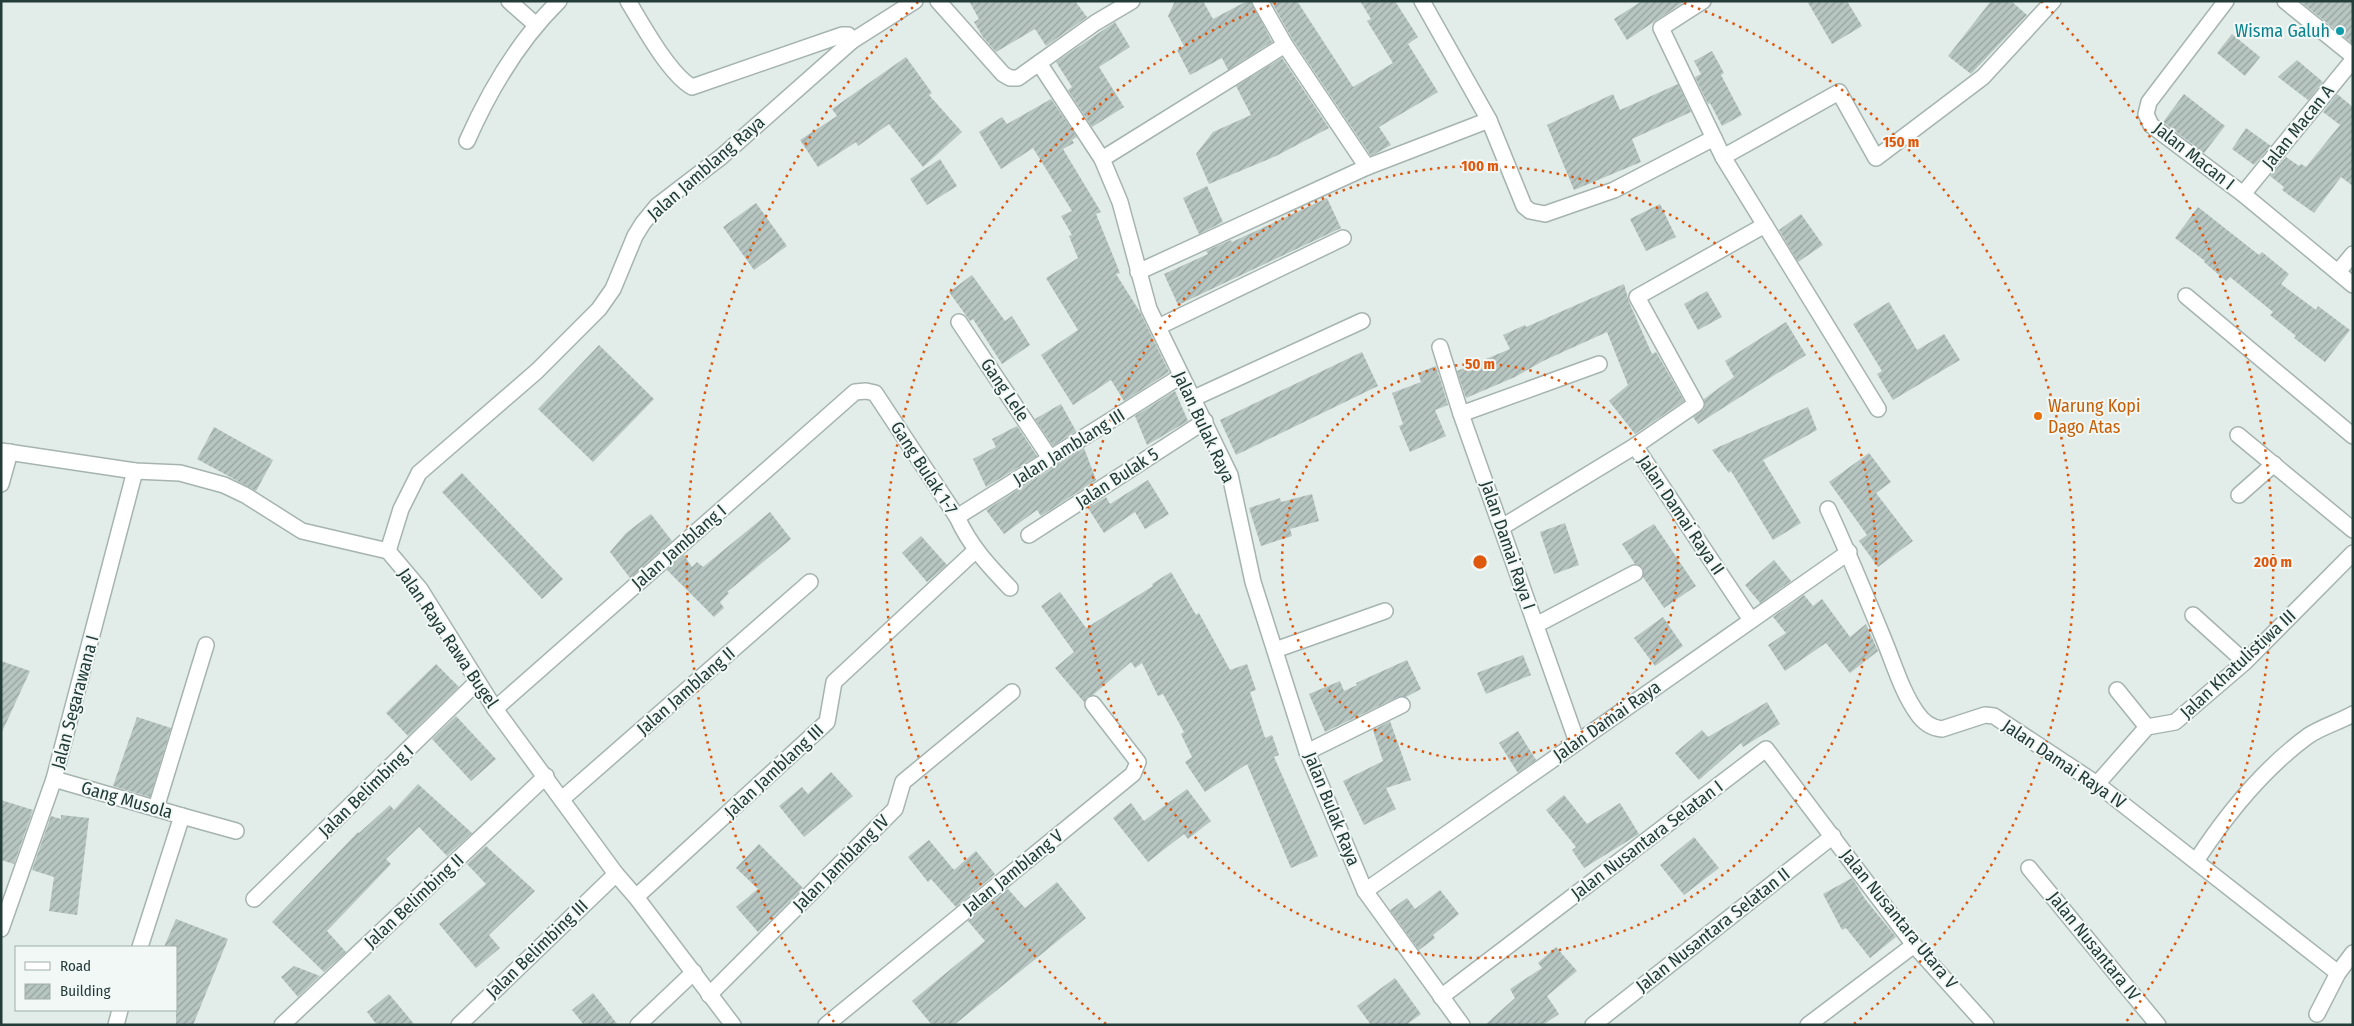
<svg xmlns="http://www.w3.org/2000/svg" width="2354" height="1026" viewBox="0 0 2354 1026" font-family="'Fira Sans Condensed',sans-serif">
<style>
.building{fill:url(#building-hatch)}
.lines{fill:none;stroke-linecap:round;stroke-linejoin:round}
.street-casing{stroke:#a5b4b0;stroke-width:18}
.street{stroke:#fff;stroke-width:15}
.ring{fill:none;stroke:#de580e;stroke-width:2.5;stroke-dasharray:2.5 5}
.culture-dot{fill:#0f9aa8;stroke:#f2f8f6;stroke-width:2}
.food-dot{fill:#e8710a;stroke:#f2f8f6;stroke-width:2}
.labels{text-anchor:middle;stroke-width:4;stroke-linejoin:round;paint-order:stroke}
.culture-label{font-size:18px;fill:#0d838f;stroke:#f2f8f6;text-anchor:end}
.street-label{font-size:18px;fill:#233c38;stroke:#f2f8f6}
.food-label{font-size:18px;fill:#c56008;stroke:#f2f8f6;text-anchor:start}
.centre{fill:#de580e;stroke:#f2f8f6;stroke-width:2.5}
.ring-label{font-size:15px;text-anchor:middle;font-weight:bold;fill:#de580e;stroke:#f2f8f6;stroke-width:4;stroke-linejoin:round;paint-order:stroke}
</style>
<defs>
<pattern id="building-hatch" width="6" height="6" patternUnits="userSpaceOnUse" patternTransform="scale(1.25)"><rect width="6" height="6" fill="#b8c6c2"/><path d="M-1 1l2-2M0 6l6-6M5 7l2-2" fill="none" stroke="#95a29f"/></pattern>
</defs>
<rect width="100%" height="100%" fill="#e2ece8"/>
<g class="building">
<path d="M969,1H1075L1087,17L1046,46L1035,29L996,52L983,37L974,22L979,19Z"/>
<path d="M1175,1H1203L1213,19L1247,1H1251L1272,42L1228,70L1222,58L1190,75L1177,50L1184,46L1168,16Z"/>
<path d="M1271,1H1297L1353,87L1393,63L1367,21L1371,19L1360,1H1395L1418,37L1408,44L1438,92L1379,127L1391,145L1371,156L1293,40Z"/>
<path d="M1642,1H1685L1627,40L1614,19Z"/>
<path d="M1807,1H1847L1862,26L1832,44Z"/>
<path d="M1991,1H2011L2027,15L1971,74L1948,56Z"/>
<path d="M2300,1H2353V44Z"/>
<path d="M1115,22L1130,47L1099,67L1124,107L1092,127L1068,90L1072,87L1056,62Z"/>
<path d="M2232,34L2260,57L2245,76L2217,53Z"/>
<path d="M1712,51L1724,73L1721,75L1742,115L1722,126L1710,103L1708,104L1695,77L1701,74L1694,61Z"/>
<path d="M906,57L932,93L929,95L962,132L923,167L889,124L858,146L856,142L818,167L800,140L837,116L832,109Z"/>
<path d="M1282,58L1329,128L1276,156L1209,184L1196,154L1213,132L1251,115L1236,86Z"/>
<path d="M2297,60L2323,82L2308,100L2278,77Z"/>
<path d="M1678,84L1691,112L1632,139L1641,162L1574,190L1547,125L1613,94L1620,110Z"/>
<path d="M2184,94L2225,126L2204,153L2163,122Z"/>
<path d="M2337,94L2353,107V186L2341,177L2314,213L2282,190L2284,187L2270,176L2286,157L2299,166L2301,164L2306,167L2340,125L2323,112Z"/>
<path d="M1051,99L1077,137L1072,140L1074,143L1063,149L1101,212L1096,214L1120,273L1116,274L1140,312L1169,372L1124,401L1111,380L1073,405L1041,355L1078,330L1046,278L1078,258L1069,236L1072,235L1061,216L1072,211L1033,148L1001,169L979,132L1002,117L1007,124Z"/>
<path d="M2246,128L2271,146L2254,165L2232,149Z"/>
<path d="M940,159L957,186L927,205L910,179Z"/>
<path d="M1207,186L1223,222L1199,234L1183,198Z"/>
<path d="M1327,198L1341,228L1178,305L1164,274L1208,254L1206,251L1231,240L1232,242Z"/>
<path d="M756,203L787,246L754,270L723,227Z"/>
<path d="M1660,204L1676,237L1646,251L1630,219Z"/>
<path d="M2198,207L2259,255L2262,252L2289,274L2281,284L2316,310L2318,306L2350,330L2325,362L2294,338L2296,336L2270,315L2273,312L2230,277L2226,281L2204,262L2205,261L2175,238Z"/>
<path d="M1801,214L1823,245L1798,262L1779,230Z"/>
<path d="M972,275L1005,321L1012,316L1030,345L1002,364L973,319L970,321L949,292Z"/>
<path d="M1624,284L1629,302L1652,354L1656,352L1684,401L1635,434L1609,401L1628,385L1607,332L1543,361L1515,377L1466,398L1457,371L1510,349L1503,335L1525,325L1526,327Z"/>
<path d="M1707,291L1722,317L1698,330L1684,304Z"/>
<path d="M1889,302L1917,350L1944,334L1960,360L1893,400L1877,374L1882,371L1853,324Z"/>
<path d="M1786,322L1806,355L1698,424L1693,417L1704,409V399L1734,377L1725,361Z"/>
<path d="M599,345L654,399L593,462L538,409Z"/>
<path d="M1362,352L1378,386L1236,455L1220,420Z"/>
<path d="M1436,366L1448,405L1435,410L1446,436L1410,452L1399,426L1403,424L1392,393L1421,382L1418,373Z"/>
<path d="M1175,391L1188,421L1147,445L1135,416Z"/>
<path d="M1061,404L1076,431L1053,446L1035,419Z"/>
<path d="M1808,407L1817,430L1763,460L1801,523L1773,540L1731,471L1729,473L1712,450Z"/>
<path d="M1017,426L1037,456L986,487L973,459L996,447L992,439Z"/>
<path d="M214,427L273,460L256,491L197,459Z"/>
<path d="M1084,448L1096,480L1041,516L1037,510L1004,534L986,510Z"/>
<path d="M1869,453L1891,482L1876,493L1913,541L1878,567L1859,541L1867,535L1829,482Z"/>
<path d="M462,473L563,579L542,599L442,492Z"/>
<path d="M1148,480L1169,514L1145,529L1135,512L1104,533L1088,508L1106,497L1110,504Z"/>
<path d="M1312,494L1319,521L1290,529L1292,536L1261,546L1249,508L1280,498L1281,502Z"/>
<path d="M770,512L791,539L727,592L729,593L720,602L724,608L714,617L667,570L684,555L692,567L697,562L703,567Z"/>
<path d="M651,514L672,541L630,578L610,552L626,533Z"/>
<path d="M1565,523L1579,565L1554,574L1540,532Z"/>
<path d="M1654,524L1696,586L1664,608L1643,577V568L1635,564L1622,544Z"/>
<path d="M921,536L947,565L927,582L902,553Z"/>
<path d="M1774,560L1791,581L1760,603L1745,585Z"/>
<path d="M1171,572L1196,615L1199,613L1230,670L1247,664L1256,690L1250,692L1265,738L1272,735L1279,755L1274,757L1318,856L1291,868L1247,764L1205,792L1185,762L1192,757L1181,734L1184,732L1163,694L1158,696L1142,663L1135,668L1131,662L1093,695L1087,697L1084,702L1055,668L1074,652L1041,606L1060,592L1086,628L1153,586L1152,584Z"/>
<path d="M1804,595L1813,606L1822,599L1850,637L1866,624L1878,651L1850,673L1826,643L1785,671L1768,645L1786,633L1773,617Z"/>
<path d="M1663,617L1683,646L1655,666L1634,638Z"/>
<path d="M1523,655L1531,675L1486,694L1477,673Z"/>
<path d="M1407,660L1421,689L1406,697H1398L1325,732L1309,694L1340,681L1344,691L1357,685L1356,683Z"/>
<path d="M1,661L30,671L1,734Z"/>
<path d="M436,664L459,687L408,736L386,713Z"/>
<path d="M1767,702L1780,724L1743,747L1741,743L1699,780L1675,753L1702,730L1708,737Z"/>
<path d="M456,716L496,759L471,781L432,739Z"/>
<path d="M137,717L171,728L150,797L113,786Z"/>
<path d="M1390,721L1411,780L1386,788L1396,809L1364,825L1343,781L1383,761L1373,730Z"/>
<path d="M1518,731L1536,760L1518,773L1499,743Z"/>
<path d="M831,772L853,796L804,837L779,806L802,787L808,794Z"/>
<path d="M418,784L472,833L447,856L419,827L386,859L391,864L327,931L346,952L324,972L272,922L358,832L359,833L390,805L394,810Z"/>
<path d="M1187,789L1211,821L1188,839L1184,834L1148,862L1113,818L1131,803L1144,821Z"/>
<path d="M1564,795L1587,824L1620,803L1639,834L1584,868L1572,850L1576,847L1546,810Z"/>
<path d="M1,800L33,810L14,864L1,860Z"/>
<path d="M61,815L89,818L77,915L49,911L54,877L32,870L51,816L61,819Z"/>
<path d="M1694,837L1719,868L1684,895L1660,865Z"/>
<path d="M929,840L954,870L976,851L995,874L956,907L931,879L928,882L908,857Z"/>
<path d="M759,844L803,888L758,932L736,907L758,889L736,868Z"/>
<path d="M486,846L535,891L489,935L500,948L476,968L439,924L486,884L467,864Z"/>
<path d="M1852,878L1865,899L1896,937L1870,958L1846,928L1842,930L1823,894Z"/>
<path d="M1057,882L1086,918L954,1025H932L912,1001L985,941L968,921L1008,889L1025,908Z"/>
<path d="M1440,890L1459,914L1433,935L1435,938L1419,950L1390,910L1407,898L1415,909Z"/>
<path d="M176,919L228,939L193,1025H176V947H164Z"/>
<path d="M1556,947L1577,971L1547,996L1559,1014L1543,1025H1485L1515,998L1510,989L1542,968L1538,963Z"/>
<path d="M294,966L320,976L298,997L281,977Z"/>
<path d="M1395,978L1421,1014L1406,1025H1371L1357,1006Z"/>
<path d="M593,993L618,1025H584L572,1010Z"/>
<path d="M389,994L415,1025H377L367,1012Z"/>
</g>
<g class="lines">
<g class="street-casing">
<g id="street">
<path d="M509,1L535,24"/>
<path d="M628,1C642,24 669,74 692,87L842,35H848L852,41"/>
<path d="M938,1L1003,74L1010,78H1018L1095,23L1132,1"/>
<path d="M1260,1L1285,45L1367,167"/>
<path d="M1703,1L1661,28L1723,157L1878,409"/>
<path d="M2226,1L2149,102L2146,114L2151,125L2243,194L2353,285"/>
<path d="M2285,1L2353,56"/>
<path d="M1039,63L1102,159L1120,202L1149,309L1230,475L1253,582L1307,752L1365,891L1462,1025"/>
<path d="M1489,120L1524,206L1530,211L1545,214L1614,190L1714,138"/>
<path d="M467,141C490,89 518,41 559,1"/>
<path d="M1723,157L1839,92L1876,158L1983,77L2053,1"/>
<path d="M1102,159L1285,45"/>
<path d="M2243,194L2353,60"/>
<path d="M1138,272L1367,167L1489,120L1422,1"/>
<path d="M2338,272L2353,254"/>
<path d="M2186,296L2353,436"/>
<path d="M959,322L1050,458"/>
<path d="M1158,327L1343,238"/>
<path d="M1440,347L1461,414L1577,742"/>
<path d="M1194,398L1362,321"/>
<path d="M1461,414L1599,364"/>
<path d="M2238,435L2353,530"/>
<path d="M1,451L135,471L180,473L224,485L245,495L302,531L388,551L420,589L495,709L616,874L636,897L733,1025"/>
<path d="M1,484L10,452"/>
<path d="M2239,495L2274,464"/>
<path d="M1828,509C1848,552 1866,596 1884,640C1894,664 1902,692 1917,713C1923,722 1932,728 1942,729L1985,715L1994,716L2097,784L2338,973"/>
<path d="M957,517L1181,376"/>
<path d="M1502,527L1635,446"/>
<path d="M1029,535L1205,421"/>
<path d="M388,551L401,509L419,473L537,371L599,309L613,289L635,236L643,223L657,206L721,157L852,41L915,1"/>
<path d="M2193,615L2245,662"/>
<path d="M1751,620L1635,446L1696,404L1637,297L1765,225"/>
<path d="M1536,625L1635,573"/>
<path d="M1275,650L1385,611"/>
<path d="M2117,690L2147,727"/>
<path d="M495,709L855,392L866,391L875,393L957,517C970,546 989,566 1010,588"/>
<path d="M1307,752L1402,705"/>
<path d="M54,779L182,816L140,947"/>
<path d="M2097,784L2147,727L2175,722L2245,662L2353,553"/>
<path d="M562,799L810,582"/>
<path d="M156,808L206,645"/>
<path d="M182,816L236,831"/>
<path d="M2196,861C2226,815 2263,769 2308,736C2321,727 2339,722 2353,714"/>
<path d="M2029,868L2158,1025"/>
<path d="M1365,891L1849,552"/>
<path d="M636,897L827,722L834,682L976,550"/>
<path d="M254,899L477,682"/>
<path d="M1,929L54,779L135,471"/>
<path d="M709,995L895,809L903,782L1012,692"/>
<path d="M1441,997L1766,749L1914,945L1986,1025"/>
<path d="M2317,1014L2338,973L2353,953"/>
<path d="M116,1025L120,1010"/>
<path d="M282,1025L546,776"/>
<path d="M459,1025L616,874"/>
<path d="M638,1025L694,972"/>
<path d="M826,1025L1133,774L1138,762L1093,704"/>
<path d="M1593,1025L1833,836"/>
<path d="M1808,1025L1914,945"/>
</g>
</g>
<use href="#street" class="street"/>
</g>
<g class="ring">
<circle cx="1480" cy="562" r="198"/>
<circle cx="1480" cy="562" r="396"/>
<path d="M1106 1024A595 595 0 0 1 1276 3M1684 3A595 595 0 0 1 1854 1024"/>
<path d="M834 1022A793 793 0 0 1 919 1M2041 1A793 793 0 0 1 2126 1022"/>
</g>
<circle class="culture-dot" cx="2340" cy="31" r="5"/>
<circle class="food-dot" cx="2038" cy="416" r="5"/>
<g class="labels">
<g class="culture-label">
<text x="2330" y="37">Wisma Galuh</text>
</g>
<g class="street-label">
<text transform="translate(2298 127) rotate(-51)" y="6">Jalan Macan A</text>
<text transform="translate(2194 156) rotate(38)" y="6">Jalan Macan I</text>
<text transform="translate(706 168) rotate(-41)" y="6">Jalan Jamblang Raya</text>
<text transform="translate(1005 390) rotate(56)" y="6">Gang Lele</text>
<text transform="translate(1204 427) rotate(65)" y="6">Jalan Bulak Raya</text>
<text transform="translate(1069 447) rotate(-32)" y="6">Jalan Jamblang III</text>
<text transform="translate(924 468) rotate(57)" y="6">Gang Bulak 1-7</text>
<text transform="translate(1117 478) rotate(-33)" y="6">Jalan Bulak 5</text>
<text transform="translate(1681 515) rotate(56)" y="6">Jalan Damai Raya II</text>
<text transform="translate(1508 545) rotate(71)" y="6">Jalan Damai Raya I</text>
<text transform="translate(679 547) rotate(-41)" y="6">Jalan Jamblang I</text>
<text transform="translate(448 638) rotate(56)" y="6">Jalan Raya Rawa Bugel</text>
<text transform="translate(2238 664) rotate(-43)" y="6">Jalan Khatulistiwa III</text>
<text transform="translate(686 691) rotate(-41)" y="6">Jalan Jamblang II</text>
<text transform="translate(75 702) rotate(-75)" y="6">Jalan Segarawana I</text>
<text transform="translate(1607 721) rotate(-35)" y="6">Jalan Damai Raya</text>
<text transform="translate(2064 764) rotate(34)" y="6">Jalan Damai Raya IV</text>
<text transform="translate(774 771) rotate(-43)" y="6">Jalan Jamblang III</text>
<text transform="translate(366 791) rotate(-44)" y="6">Jalan Belimbing I</text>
<text transform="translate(127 800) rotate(16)" y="6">Gang Musola</text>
<text transform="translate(1332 809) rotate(68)" y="6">Jalan Bulak Raya</text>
<text transform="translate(1647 840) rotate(-37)" y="6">Jalan Nusantara Selatan I</text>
<text transform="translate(841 863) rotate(-45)" y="6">Jalan Jamblang IV</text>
<text transform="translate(1013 872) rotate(-39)" y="6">Jalan Jamblang V</text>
<text transform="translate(414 901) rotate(-43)" y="6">Jalan Belimbing II</text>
<text transform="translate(1899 919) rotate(51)" y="6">Jalan Nusantara Utara V</text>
<text transform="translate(1713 930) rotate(-38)" y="6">Jalan Nusantara Selatan II</text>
<text transform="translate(2094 946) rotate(51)" y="6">Jalan Nusantara IV</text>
<text transform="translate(537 949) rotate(-44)" y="6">Jalan Belimbing III</text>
</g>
<g class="food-label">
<text x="2048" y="412">Warung Kopi<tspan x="2048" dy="21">Dago Atas</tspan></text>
</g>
</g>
<circle cx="1480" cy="562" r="8" class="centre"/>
<g class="ring-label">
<text x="1901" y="147">150 m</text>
<text x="1480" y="171">100 m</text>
<text x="1480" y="369">50 m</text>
<text x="2273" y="567">200 m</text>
</g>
<rect width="2354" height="1026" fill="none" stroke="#233c38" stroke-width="5"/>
<rect x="15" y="946" width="162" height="65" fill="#f2f8f6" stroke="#9fadaa"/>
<rect x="25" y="962" width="25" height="8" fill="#ffffff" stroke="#9fadaa"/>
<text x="60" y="971" font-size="15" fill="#233c38">Road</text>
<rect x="25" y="984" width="25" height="15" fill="url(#building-hatch)" stroke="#9fadaa"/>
<text x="60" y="996" font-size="15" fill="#233c38">Building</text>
</svg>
